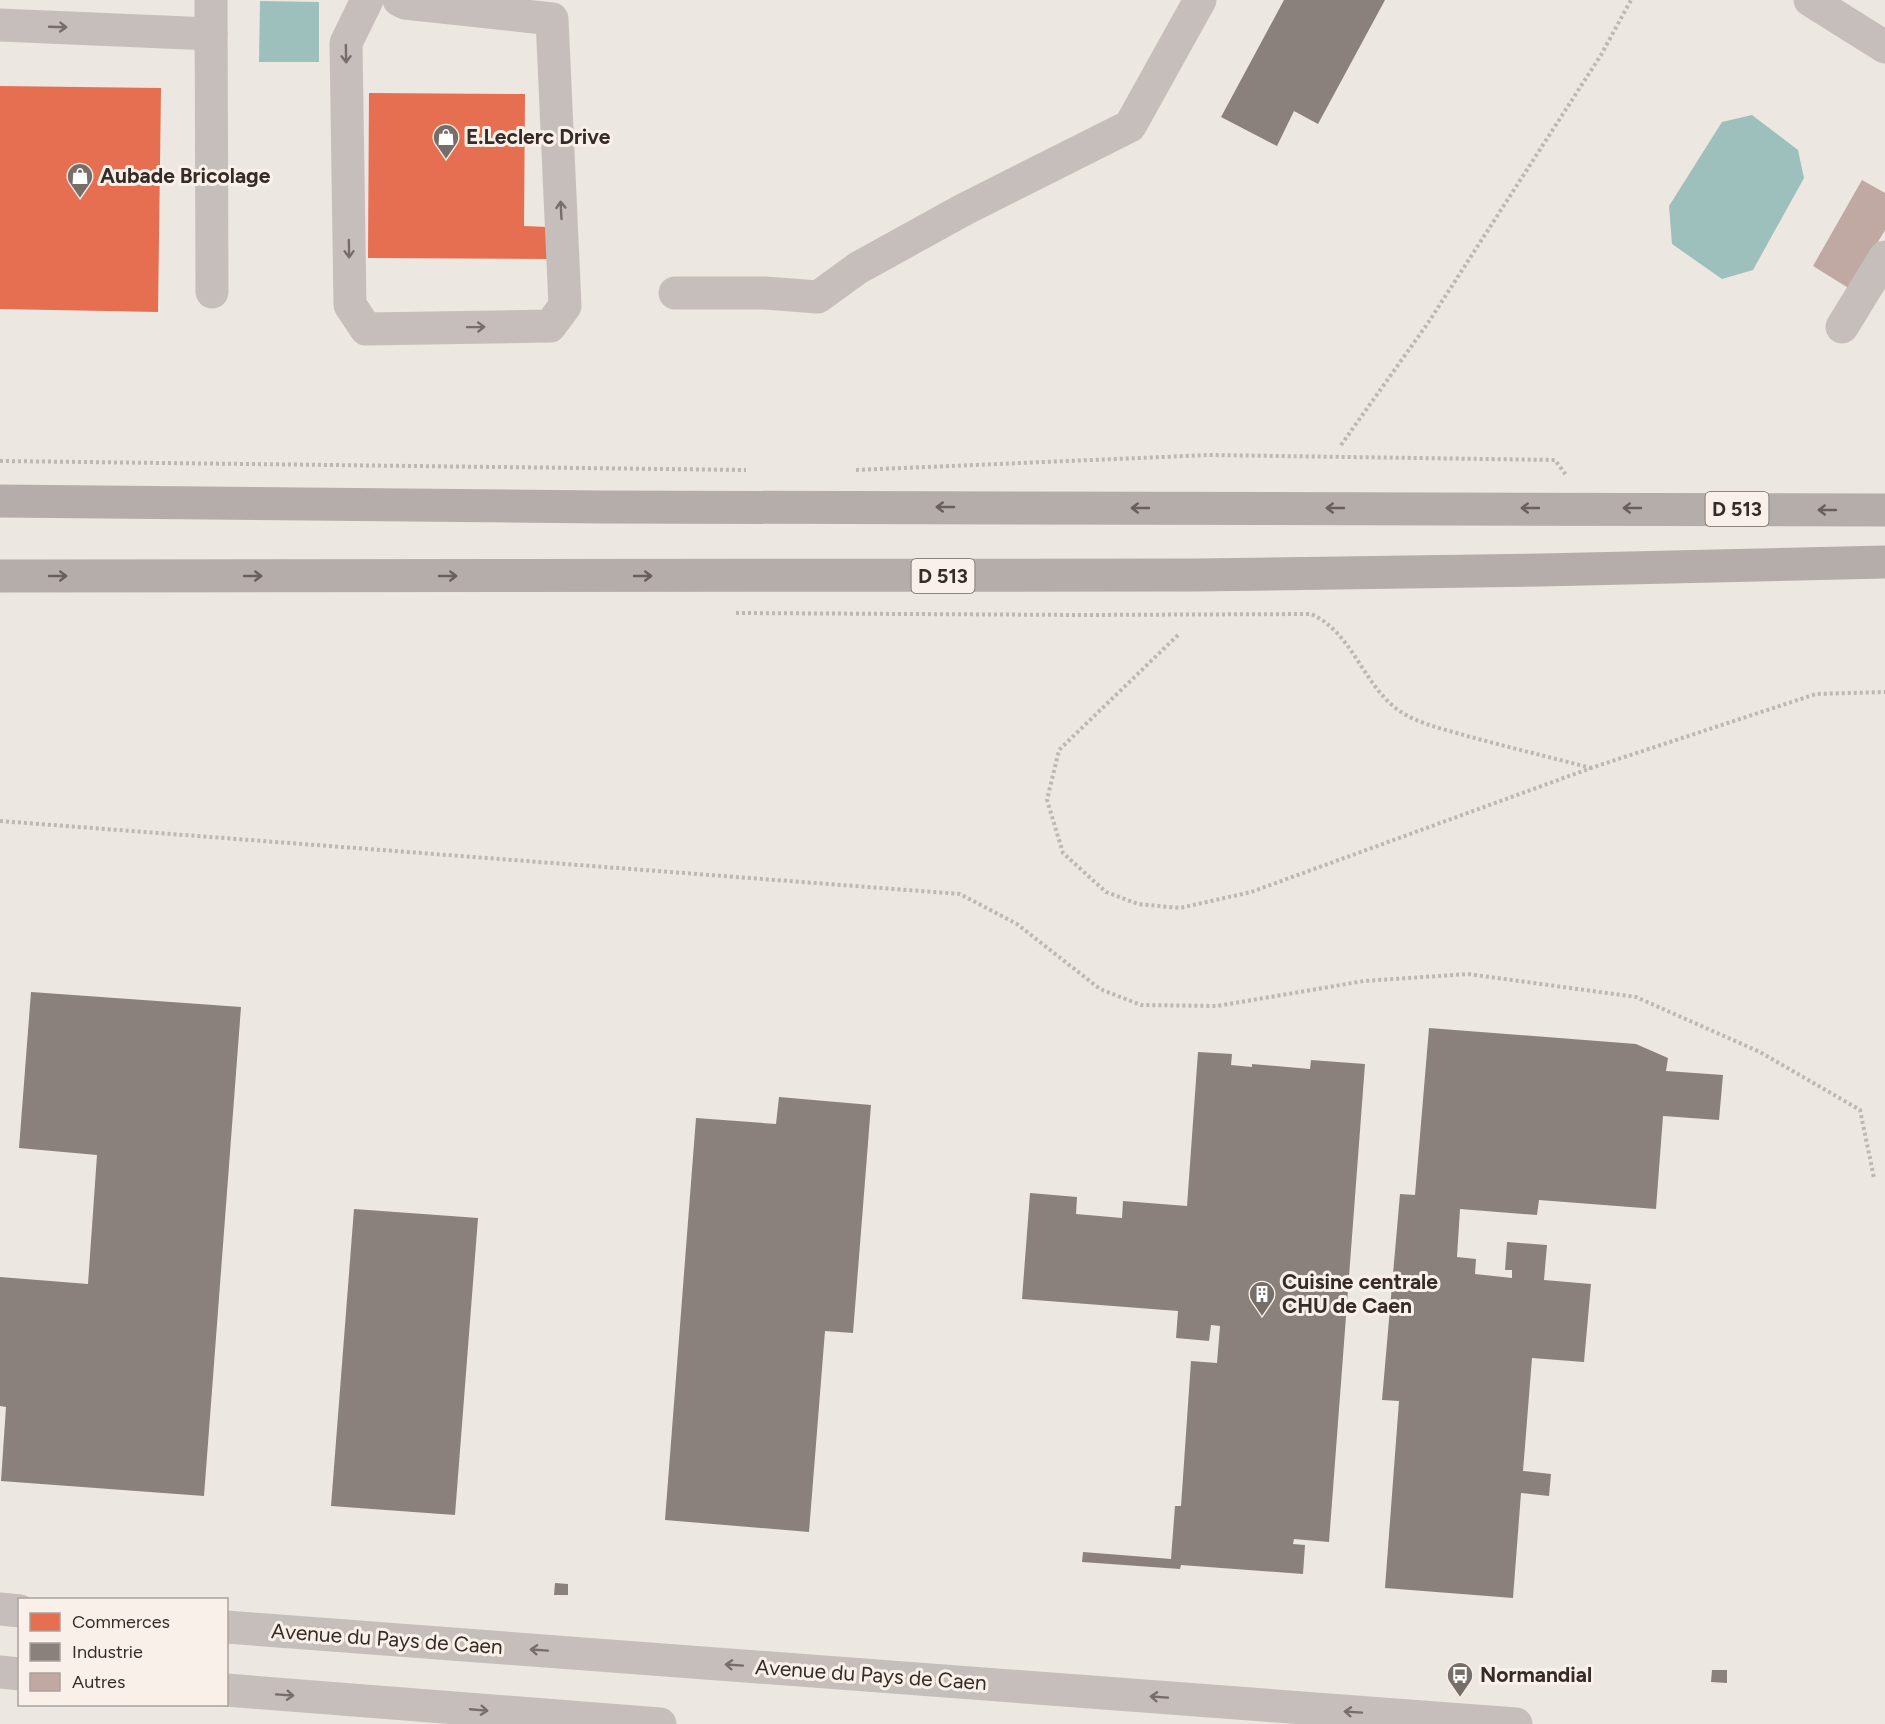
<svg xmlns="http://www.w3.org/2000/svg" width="1885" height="1724" viewBox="0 0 1885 1724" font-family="Figtree,sans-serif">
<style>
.water{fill:#9dc0bc}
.shops{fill:#e76f51}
.industry{fill:#8a817c}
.building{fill:#c0a9a3}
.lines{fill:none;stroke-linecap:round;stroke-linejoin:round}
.path{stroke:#bfb7b2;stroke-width:4;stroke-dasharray:3 3;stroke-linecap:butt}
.minor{stroke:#c6beba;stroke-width:33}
.major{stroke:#b5adaa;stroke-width:33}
.oneway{stroke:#776d6a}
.oneway2{stroke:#695f5c}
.labels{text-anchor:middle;stroke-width:6;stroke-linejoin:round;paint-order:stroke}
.shield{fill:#f9f0e9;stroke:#716662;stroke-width:1.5}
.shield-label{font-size:20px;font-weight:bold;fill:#372b28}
.poi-label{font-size:21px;font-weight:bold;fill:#372b28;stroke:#f9f0e9;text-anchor:start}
.street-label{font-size:21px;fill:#372b28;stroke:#f9f0e9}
</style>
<rect width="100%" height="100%" fill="#ede7e1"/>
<g class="water">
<path d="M260,1L319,2V62H259Z"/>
<path d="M1752,115L1798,150L1804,178L1753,270L1722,279L1672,244L1669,206L1722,122Z"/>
</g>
<g class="shops">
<path d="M0,86L161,88L158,312L0,309Z"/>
<path d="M369,93L525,94L524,226L548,227L547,259L368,258Z"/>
</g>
<g class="industry">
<path d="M1284,0H1385L1318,124L1294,111L1277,146L1221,117Z"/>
<path d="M31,992L241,1007L204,1496L1,1481L6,1407L0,1406V1277L88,1284L97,1155L19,1148Z"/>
<path d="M1429,1028L1636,1044L1668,1058L1666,1071L1723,1075L1719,1120L1663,1116L1656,1209L1539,1200L1537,1215L1460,1209L1457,1257L1476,1259L1475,1274L1512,1278V1270H1505L1507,1242L1547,1245L1544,1280L1591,1284L1584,1362L1532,1358L1523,1471L1551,1474L1549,1496L1521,1493L1513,1598L1385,1588L1399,1401L1382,1400L1400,1194L1415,1195Z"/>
<path d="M1198,1052L1232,1054L1231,1065L1252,1067V1064L1310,1069L1311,1060L1365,1064L1329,1542L1294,1539L1293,1544L1305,1545L1303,1574L1181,1565L1180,1569L1082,1562L1083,1552L1171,1559L1175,1506H1181L1191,1361L1217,1363L1220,1326L1211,1325L1209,1341L1176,1338L1178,1311L1022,1299L1030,1193L1077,1197L1076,1214L1122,1218L1123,1201L1187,1206Z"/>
<path d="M779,1097L871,1105L853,1333L825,1331L809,1532L665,1520L696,1118L776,1124Z"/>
<path d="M354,1209L478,1218L455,1515L331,1506Z"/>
<path d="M555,1583L568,1584V1595H554Z"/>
<path d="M1712,1670H1727V1683L1711,1682Z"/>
</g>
<path class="building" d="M1862,180L1885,193V230L1850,289L1813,266Z"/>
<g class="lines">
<g class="path">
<path d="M1341,445L1428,323L1601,55L1631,0"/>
<path d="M0,461L746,470"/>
<path d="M856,470L1209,455L1555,460L1566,475"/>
<path d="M736,613L1082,615L1311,614C1350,631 1361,678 1392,705C1412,723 1441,728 1467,736C1508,747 1549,757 1591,768"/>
<path d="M1178,635L1059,750L1047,800L1063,853L1106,892L1138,904L1180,908L1251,892L1591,768L1816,694L1885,692"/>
<path d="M0,821L960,894L1017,924L1100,989L1141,1005L1217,1006L1364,981L1468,974L1636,997L1760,1052L1860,1110L1874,1178"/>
</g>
<g class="minor">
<path d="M211,0L212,292"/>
<path d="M367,0L346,43L350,305L366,329L550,326L565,306L552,19L405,3L399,0"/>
<path d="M1810,0L1885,47"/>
<path d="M0,25L211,34"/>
<path d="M675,293H765L818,297L858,268L963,210L1130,126L1200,0"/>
<path d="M1842,327L1885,257"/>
<path d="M0,1609L20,1611"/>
<path d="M226,1627L1516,1724"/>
<path d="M0,1672L20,1674"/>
<path d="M226,1690L660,1724"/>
</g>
<g class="major">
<path d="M0,501L602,507L1885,510"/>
<path d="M0,576L1197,575L1541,570L1885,562"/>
</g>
</g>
<defs><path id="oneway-shaft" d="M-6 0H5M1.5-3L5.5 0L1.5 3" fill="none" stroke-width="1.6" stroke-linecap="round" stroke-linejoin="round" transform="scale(1.5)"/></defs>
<g class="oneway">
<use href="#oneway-shaft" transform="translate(58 27) rotate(2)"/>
<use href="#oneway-shaft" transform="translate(346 54) rotate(89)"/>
<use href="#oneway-shaft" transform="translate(561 210) rotate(-93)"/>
<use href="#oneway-shaft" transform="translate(349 249) rotate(89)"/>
<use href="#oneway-shaft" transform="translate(476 327) rotate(-1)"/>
<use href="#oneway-shaft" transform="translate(539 1650) rotate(-176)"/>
<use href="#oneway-shaft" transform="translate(734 1665) rotate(-176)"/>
<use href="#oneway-shaft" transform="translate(285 1695) rotate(4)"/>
<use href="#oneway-shaft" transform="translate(1159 1697) rotate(-176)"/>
<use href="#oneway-shaft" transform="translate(479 1710) rotate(5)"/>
<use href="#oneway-shaft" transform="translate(1353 1712) rotate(-176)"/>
</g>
<g class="oneway2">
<use href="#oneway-shaft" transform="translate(945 507) rotate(-180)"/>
<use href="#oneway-shaft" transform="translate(1140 508) rotate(-180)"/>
<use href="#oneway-shaft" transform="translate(1335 508) rotate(-180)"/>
<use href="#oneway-shaft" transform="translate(1530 508) rotate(-180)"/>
<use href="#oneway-shaft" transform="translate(1632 508) rotate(-180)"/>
<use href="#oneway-shaft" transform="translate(1827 510) rotate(-180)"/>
<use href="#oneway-shaft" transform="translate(58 576)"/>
<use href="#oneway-shaft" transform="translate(253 576)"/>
<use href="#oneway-shaft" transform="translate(448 576)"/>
<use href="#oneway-shaft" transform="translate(643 576)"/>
</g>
<defs>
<g id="shop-pin" transform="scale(1.35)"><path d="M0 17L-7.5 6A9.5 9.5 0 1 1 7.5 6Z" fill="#776d69" stroke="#f9f0e9"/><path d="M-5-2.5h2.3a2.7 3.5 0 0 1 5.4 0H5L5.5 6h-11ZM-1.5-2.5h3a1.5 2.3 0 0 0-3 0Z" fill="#fff"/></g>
<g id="building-pin" transform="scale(1.35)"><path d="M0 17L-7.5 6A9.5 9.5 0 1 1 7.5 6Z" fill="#776d69" stroke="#f9f0e9"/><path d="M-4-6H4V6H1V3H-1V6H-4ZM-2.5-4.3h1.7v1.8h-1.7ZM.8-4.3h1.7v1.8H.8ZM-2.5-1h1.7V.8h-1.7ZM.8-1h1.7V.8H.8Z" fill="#fff"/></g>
<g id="bus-pin" transform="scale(1.35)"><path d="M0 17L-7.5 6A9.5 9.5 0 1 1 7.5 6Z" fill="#776d69" stroke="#f9f0e9"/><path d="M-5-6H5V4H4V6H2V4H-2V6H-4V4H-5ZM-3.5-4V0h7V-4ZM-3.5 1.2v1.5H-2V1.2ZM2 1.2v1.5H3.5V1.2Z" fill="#fff"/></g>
</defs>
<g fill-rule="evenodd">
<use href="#shop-pin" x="446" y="137"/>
<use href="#shop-pin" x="80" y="176"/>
<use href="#building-pin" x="1262" y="1294"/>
<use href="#bus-pin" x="1460" y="1675"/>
</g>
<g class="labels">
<g class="shield">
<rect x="1705.5" y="492" width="63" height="34" rx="4.5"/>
<rect x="911.5" y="559" width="63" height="34" rx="4.5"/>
</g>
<g class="shield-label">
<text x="1737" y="516">D 513</text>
<text x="943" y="583">D 513</text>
</g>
<g class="poi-label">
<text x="466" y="144">E.Leclerc Drive</text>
<text x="100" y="183">Aubade Bricolage</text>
<text x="1282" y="1289">Cuisine centrale<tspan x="1282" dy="24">CHU de Caen</tspan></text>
<text x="1480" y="1682">Normandial</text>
</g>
<g class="street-label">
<text transform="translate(387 1639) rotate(4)" y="7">Avenue du Pays de Caen</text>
<text transform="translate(871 1675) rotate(4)" y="7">Avenue du Pays de Caen</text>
</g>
</g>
<rect x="18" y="1598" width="210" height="108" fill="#f9f0e9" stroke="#aba19c" stroke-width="1.5"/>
<rect x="30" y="1613" width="30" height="18" fill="#e76f51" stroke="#aba19c" stroke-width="1.5"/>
<text x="72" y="1628" font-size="18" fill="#372b28">Commerces</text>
<rect x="30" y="1643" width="30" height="18" fill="#8a817c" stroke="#aba19c" stroke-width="1.5"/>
<text x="72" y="1658" font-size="18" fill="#372b28">Industrie</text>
<rect x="30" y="1673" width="30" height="18" fill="#c0a9a3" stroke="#aba19c" stroke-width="1.5"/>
<text x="72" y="1688" font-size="18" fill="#372b28">Autres</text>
</svg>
